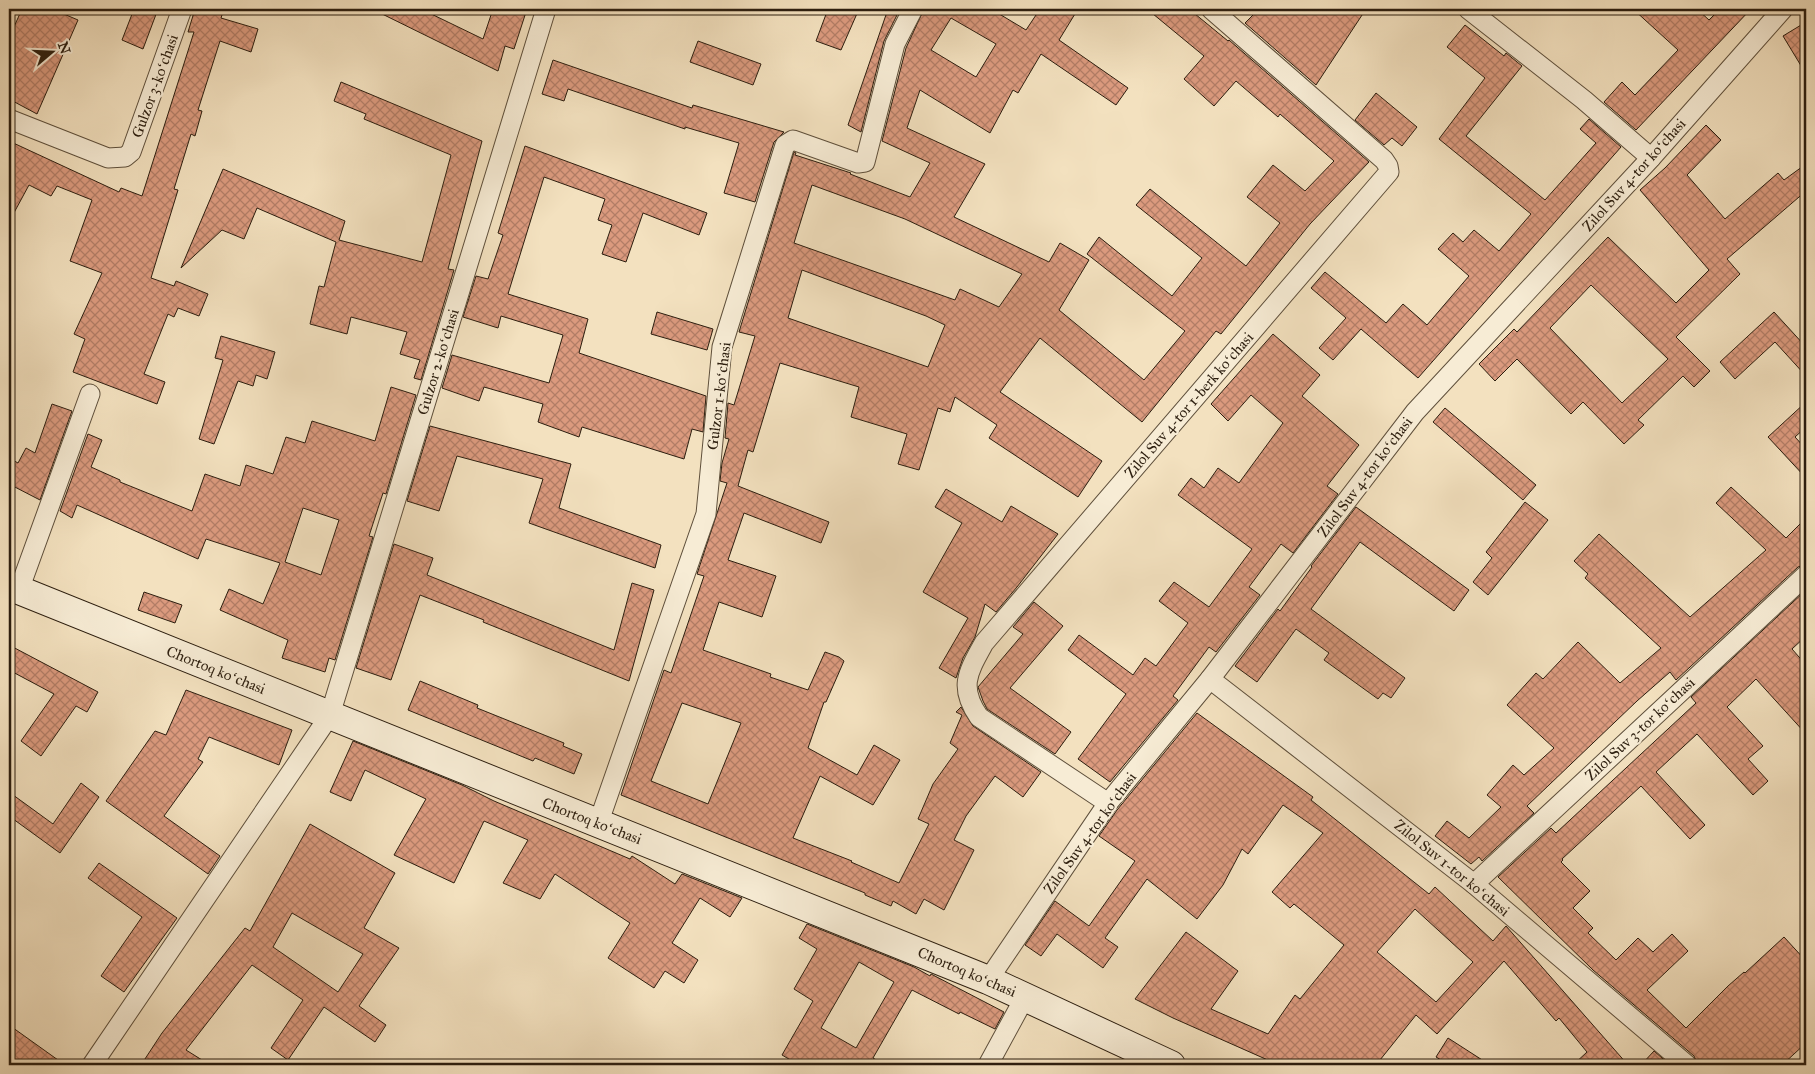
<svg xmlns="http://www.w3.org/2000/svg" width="1815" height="1074" viewBox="0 0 1815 1074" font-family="'IM FELL Great Primer',serif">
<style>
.building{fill:url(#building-cross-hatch);stroke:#2c1e0f;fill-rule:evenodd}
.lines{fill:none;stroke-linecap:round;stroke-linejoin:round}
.minor-casing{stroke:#5e4f3b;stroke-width:21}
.secondary-casing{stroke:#2c1e0f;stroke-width:30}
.minor{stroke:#f7ecd5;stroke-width:19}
.secondary{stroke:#f7ecd5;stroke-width:28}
.labels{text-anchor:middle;stroke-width:4.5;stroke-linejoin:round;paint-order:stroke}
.street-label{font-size:15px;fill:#2c1e0f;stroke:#f7ecd5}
</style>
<defs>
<pattern id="building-cross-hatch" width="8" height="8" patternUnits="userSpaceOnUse" patternTransform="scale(1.25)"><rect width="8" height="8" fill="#db9a7e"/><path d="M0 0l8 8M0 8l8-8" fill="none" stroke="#b27d66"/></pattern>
</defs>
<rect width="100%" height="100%" fill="#f3e1bf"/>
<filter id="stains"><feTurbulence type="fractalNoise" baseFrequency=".004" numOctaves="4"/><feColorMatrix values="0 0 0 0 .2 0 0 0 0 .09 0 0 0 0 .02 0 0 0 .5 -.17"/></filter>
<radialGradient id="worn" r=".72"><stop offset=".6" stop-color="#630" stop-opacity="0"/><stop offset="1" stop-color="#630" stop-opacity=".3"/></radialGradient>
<g class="building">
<path d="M22,9H52L78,20L37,114L9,99V38Z"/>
<path d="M134,9H158L143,49L122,40Z"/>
<path d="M195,9H224L221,18L258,29L251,52L220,41L198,110L202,111L195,136L191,134L174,189L178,190L151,278L174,286L176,281L208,294L199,316L178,308L174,317L168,314L144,374L165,382L157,404L73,372L85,339L74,334L102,273L70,261L92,200L57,186L51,196L29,185L9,222V141L119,192L121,188L142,196L194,32H188Z"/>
<path d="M372,9H421L483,39L493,9H527L514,49L505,46L498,71Z"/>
<path d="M828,9H859L841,50L816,41Z"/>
<path d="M888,9H900L884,41L861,132L848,125Z"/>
<path d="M924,9H991L1026,30L1040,9H1078L1059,40L1128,88L1116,105L1041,54L1018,93L1013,90L990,133L920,90L907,128L985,164L954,217L1049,262L1060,243L1089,260L1059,310L1144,380L1185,331L1087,254L1099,237L1172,296L1202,258L1136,205L1150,189L1246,266L1280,223L1247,197L1273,165L1305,191L1334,161L1280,114L1278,117L1236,81L1214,106L1184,79L1204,56L1147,9H1189L1228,41L1229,40L1369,162L1310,224L1221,334L1216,331L1142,422L1040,338L1000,392L1102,461L1078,497L989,438L997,425L955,397L950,412L938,408L919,470L898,464L907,434L851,417L859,387L780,363L753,452L748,450L738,486L829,522L821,543L744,513L728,560L776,576L762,617L719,602L703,650L771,674L770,677L808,690L825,652L839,657L844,661L826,702H824L808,748L857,775L874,745L900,760L873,805L820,776L793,838L852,861L851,862L899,883L929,824L918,819L933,784L958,749L950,743L962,715L956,712L961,707L973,726L1041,772L1023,797L995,776L966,816L954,840L974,850L944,910L924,899L916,914L893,901L891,906L865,895V893L621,795L664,670L671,673L704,576L697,574L727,483L720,481L722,463L729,439L725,438L728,403L734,405L755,336L739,332L794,152L796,153L795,155L851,173L850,174L910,197L930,163L882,141L906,48ZM951,18L996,44L976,77L931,50ZM812,185L905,219L1022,274L999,307L960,289L955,300L794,243ZM802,270L926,316L945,325L928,367L788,318ZM682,703L741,723L708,804L651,781Z"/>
<path d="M1259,9H1366L1316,85L1245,23Z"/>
<path d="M1633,9H1697L1709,20L1720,9H1751L1636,130L1604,102L1622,82L1635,95L1678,50Z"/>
<path d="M1806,22V74L1783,36Z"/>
<path d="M1465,25L1504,56L1506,53L1522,66L1466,136L1545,200L1596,143L1580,129L1589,119L1621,147L1418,378L1361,329L1333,360L1319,348L1346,318L1311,288L1325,272L1386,323L1403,304L1427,325L1469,276L1438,249L1453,233L1463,242L1474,230L1499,251L1531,214L1439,139L1485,78L1447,47Z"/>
<path d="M698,41L761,64L753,85L690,62Z"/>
<path d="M553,60L692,108L693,105L784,132L774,142L755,202L724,193L739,143L685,127V129L568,89L564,101L542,94Z"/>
<path d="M341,82L482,141L448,269L454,270L421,380L414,378L420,360L400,354L407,332L351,317L347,334L310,324L319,286L324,287L336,242L257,208L244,239L222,230L181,268L223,169L345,221L339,240L422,262L451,155L364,119L366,114L334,101Z"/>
<path d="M1376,93L1417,127L1402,146L1392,138L1384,145L1355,120Z"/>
<path d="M1706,125L1721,140L1687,175L1725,219L1778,173L1784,180L1806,164V191L1727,259L1740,274L1676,337L1710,371L1694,387L1683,376L1638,420L1644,425L1624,444L1583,402L1571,414L1517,359L1495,381L1479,364L1514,329L1517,332L1608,237L1676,303L1709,270L1640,190L1665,168ZM1591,285L1668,359L1622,403L1550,328Z"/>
<path d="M525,146L707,213L699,235L643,213L626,262L602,254L612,225L598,220L605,199L544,177L508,294L588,319L579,353L706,396L703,432L692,429L684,459L582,427L579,437L538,422L543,404L484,387L479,401L442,388L452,355L549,383L563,335L501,316L498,328L463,317L476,276L488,279L503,235L498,233Z"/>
<path d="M657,312L713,329L707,350L651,334Z"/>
<path d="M1774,312L1806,347V376L1775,342L1735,379L1720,362Z"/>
<path d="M1273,334L1320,375L1302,396L1359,445L1327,486L1338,494L1293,553L1281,544L1249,587L1260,595L1216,652L1209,647L1173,696L1178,700L1110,782L1078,759L1126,694L1068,650L1079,635L1133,675L1145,658L1156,666L1188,623L1159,601L1174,582L1209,607L1252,549L1178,495L1191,478L1204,488L1218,468L1239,483L1283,423L1251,395L1228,421L1211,404Z"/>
<path d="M221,336L275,352L267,379L256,375L253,386L238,381L214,444L199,439L223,360L215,358Z"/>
<path d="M391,387L416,395L386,494L383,493L369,536L373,537L335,660L329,658L325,672L282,658L288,640L220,610L229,589L263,604L280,563L206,539L198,559L77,505L72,518L60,511L88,434L102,440L91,467L120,480V482L192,511L205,474L240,486L246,465L273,474L286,437L305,443L312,421L375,441ZM303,508L339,520L321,575L285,562Z"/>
<path d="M1806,402V427L1795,437L1806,449V478L1768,437Z"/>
<path d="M52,404L72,411L40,500L9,484V458L18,463L26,448L35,453Z"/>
<path d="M1445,408L1536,485L1523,500L1433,422Z"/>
<path d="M430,426L571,464L559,508L661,545L655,568L529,523L543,479L457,456L439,511L407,501Z"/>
<path d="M1731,487L1786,538L1806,518V564L1798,567L1676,680L1670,672L1637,701L1527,806L1534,813L1482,861L1479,857L1471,864L1435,836L1447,821L1469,838L1501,807L1487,795L1513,765L1524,775L1554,748L1507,705L1536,673L1543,679L1578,642L1620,683L1661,648L1585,578L1588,574L1574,561L1599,534L1690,617L1766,550L1716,503Z"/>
<path d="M946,489L1002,522L1011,506L1058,534L1017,587L996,612L985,604L975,637L963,658L956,678L939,668L968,618L923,592L962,523L935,507Z"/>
<path d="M1525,502L1548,520L1488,595L1473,582L1492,558L1486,552Z"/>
<path d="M1356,507L1469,590L1454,611L1360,542L1311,609L1405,678L1391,698L1383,693L1378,699L1324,660L1329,653L1296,629L1257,682L1235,666L1278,609L1280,611L1312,567L1311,566Z"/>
<path d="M394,544L433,558L427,575L614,650L632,583L654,590L629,681L483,622L484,620L420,595L391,680L356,668Z"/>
<path d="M1806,590V636L1792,649L1806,665V734L1756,679L1727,707L1763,746L1748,759L1768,781L1753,795L1697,734L1656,772L1705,825L1690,839L1641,786L1562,859L1563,860L1561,862L1590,891L1573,908L1593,928L1588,933L1616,960L1638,938L1653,952L1672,934L1688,951L1647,990L1686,1028L1728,986L1744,972L1745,973L1784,937L1806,961V1043L1782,1065H1698L1694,1056L1593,970L1498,877L1551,828L1556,833L1696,703L1691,697Z"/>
<path d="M144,592L182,605L175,623L138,610Z"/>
<path d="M1034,602L1063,626L1010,688L1071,732L1055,754L987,709L983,701L978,687L1023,634L1013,627Z"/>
<path d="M9,645L98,692L87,712L76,706L41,756L21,741L54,694L9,670Z"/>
<path d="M420,681L478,705L477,708L564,743L563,746L582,754L574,774L535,758L533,761L408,710Z"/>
<path d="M186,690L292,730L279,765L209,737L198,759L203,762L164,816L220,856L208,874L106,801L155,731L166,735Z"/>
<path d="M1197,713L1313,797L1311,800L1429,894L1435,887L1493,941L1506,926L1628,1065H1573L1587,1052L1559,1018L1556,1021L1504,961L1437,1034L1416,1015L1376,1065H1279L1173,1018L1135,999L1186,932L1238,971L1211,1009L1268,1034L1295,995L1300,999L1344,945L1294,904L1290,908L1272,892L1323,833L1283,805L1248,854L1242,849L1223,885L1197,919L1147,879L1105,938L1118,947L1103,968L1057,934L1041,956L1025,945L1055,901L1089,926L1135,861L1099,836L1117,810ZM1415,909L1473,962L1436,1002L1377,952Z"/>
<path d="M353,741L462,785L494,801L630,859L632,856L675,884L682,874L742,898L730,917L700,898L672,943L698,960L684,983L665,971L654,988L608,958L630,923L555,874L540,899L503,883L528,840L484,821L454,883L394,855L426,799L365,770L351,801L330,792Z"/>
<path d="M81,783L99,797L60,853L9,816V792L53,824Z"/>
<path d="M310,824L395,873L364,928L399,948L359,1006L386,1025L375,1042L324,1007L288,1060L271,1048L303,1000L252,965L186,1050L210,1065H141L162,1033L245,928L250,931ZM292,913L363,954L338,992L273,947Z"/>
<path d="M99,863L177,918L124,992L101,976L142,917L88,878Z"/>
<path d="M807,924L914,967L930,976L931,974L1004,1012L995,1029L960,1012L959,1014L912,990L873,1058L885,1065H799L782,1055L813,1001L794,989L817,949L799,938ZM859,962L894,982L856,1048L821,1028Z"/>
<path d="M9,1025L65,1065H9Z"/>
<path d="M1448,1038L1490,1065H1449L1436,1057Z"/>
<path d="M1654,1051L1670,1065H1641Z"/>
</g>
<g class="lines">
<g class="minor-casing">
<g id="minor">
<path d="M1468,9L1584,100L1651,158"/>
<path d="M9,119L108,158L125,157L131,152L182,9"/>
<path d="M19,590L90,394"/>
<path d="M1210,679L1474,884L1687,1065"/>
<path d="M1108,803L979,717C958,687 968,672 984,643L1389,172L1388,166L1384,160L1211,9"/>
<path d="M598,824L706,514L722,347L785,145L793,140L858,163L865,162L895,44L913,9"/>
<path d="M1474,884L1806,575"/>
<path d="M988,980L1108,803L1210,679L1415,412L1651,158L1783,9"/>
<path d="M92,1065L330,715L546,9"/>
<path d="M988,1065L1025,997"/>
</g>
</g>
<g class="secondary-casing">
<path id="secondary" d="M9,586L988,980L1171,1065"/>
</g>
<use href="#minor" class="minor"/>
<use href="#secondary" class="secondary"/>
</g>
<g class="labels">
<g class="street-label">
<text transform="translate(155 86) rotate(-70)" y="5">Gulzor 3-koʻchasi</text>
<text transform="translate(1634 175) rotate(-48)" y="5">Zilol Suv 4-tor koʻchasi</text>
<text transform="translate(438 362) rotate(-73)" y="5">Gulzor 2-koʻchasi</text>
<text transform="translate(719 396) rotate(-83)" y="5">Gulzor 1-koʻchasi</text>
<text transform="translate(1189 405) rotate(-49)" y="5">Zilol Suv 4-tor 1-berk koʻchasi</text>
<text transform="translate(1365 477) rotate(-53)" y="5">Zilol Suv 4-tor koʻchasi</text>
<text transform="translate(216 670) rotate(22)" y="5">Chortoq koʻchasi</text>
<text transform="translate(1640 729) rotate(-43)" y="5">Zilol Suv 3-tor koʻchasi</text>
<text transform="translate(592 821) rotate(21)" y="5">Chortoq koʻchasi</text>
<text transform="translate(1090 833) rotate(-54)" y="5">Zilol Suv 4-tor koʻchasi</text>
<text transform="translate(1452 868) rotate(39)" y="5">Zilol Suv 1-tor koʻchasi</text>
<text transform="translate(967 972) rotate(23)" y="5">Chortoq koʻchasi</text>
</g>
</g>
<rect width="1815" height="1074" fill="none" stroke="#f3e1bf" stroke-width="30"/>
<rect x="10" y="10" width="1795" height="1054" fill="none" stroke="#2c1e0f" stroke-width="2.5"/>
<rect x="15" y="15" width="1785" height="1044" fill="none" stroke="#2c1e0f"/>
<g transform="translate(52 52) rotate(71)" stroke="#f7ecd5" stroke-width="4" paint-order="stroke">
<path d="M0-4L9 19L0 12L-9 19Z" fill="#2c1e0f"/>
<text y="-8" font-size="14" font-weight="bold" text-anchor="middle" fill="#2c1e0f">N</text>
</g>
<rect width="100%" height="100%" filter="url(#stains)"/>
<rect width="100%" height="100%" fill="url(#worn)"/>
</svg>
